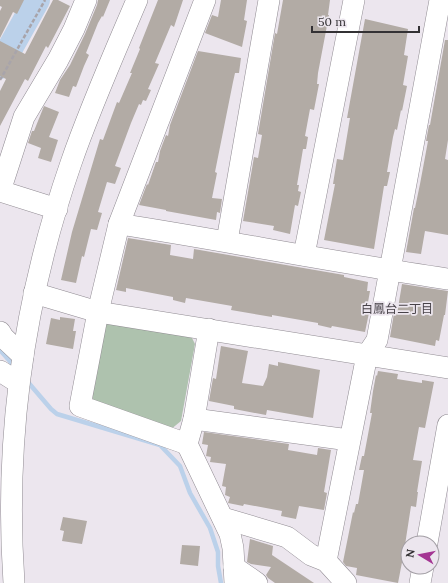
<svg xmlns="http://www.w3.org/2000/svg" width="448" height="583" viewBox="0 0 448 583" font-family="Lora,'Noto Sans JP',serif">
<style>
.green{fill:#aec2ae}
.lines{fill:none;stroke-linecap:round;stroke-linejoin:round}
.stream{stroke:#bbd1ea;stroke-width:4.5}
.river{stroke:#bbd1ea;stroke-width:26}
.building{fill:#b2aba5}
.minor-casing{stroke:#908b92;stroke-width:22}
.path{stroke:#a8a4aa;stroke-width:2.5;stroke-dasharray:4 2;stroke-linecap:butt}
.minor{stroke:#fff;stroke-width:21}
.labels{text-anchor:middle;stroke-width:3.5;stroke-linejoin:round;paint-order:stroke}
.neighbourhood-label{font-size:12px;fill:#474249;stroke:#ece6ee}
</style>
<rect width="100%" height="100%" fill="#ece6ee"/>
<path class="green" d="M106,320L191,336L195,344L181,421L170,430L95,404L90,393Z"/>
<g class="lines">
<g class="stream">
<path d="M0,350L16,368"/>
<path d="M27,381L51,409L57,414L160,445L180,466L190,493L210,528L218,552V566L221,583"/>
</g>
<path class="river" d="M0,66L37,0"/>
</g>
<g class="building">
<path d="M0,0H24L17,14L13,12L0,38V11L2,7L0,6Z"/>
<path d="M53,0H58L70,6L48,48L46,46L28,81L25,79L0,126V91L6,79L0,76V41L25,54Z"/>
<path d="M98,0H110L103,17L102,16L98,23L86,53L89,55L84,66L76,87L73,86L69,97L55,93L60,80L70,65L85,34L97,5Z"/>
<path d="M158,0H183L174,27L171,25L155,63L159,64L148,89L151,90L146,101L143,100L141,105L139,104L131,123L115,166L121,168L115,184L107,182L98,212L102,213L97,230L91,229L84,257L82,256L76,283L61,280L72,232L100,139L103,140L117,102L119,103L132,73H130L140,49L139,48Z"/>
<path d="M221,0H247L244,20L247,21L242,47L205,33L212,15L218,17Z"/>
<path d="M283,0H330L328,15H329L318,73L317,84H319L314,110L310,109L305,136L308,137L306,149H303L297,185H299L298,191L301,192L298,206L295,205L290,234L273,230L274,226L243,221L254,157L258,158L262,135L258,134L275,33L277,34Z"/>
<path d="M365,19L408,29L404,55L408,56L403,85L407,86L402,111L401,110L397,130L395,129L393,137L387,172H390L387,186H384L374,249L324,240L335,184H333L337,159L343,160L350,118H347Z"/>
<path d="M445,40H448V140L445,159L448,160V235L425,231L421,254L406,252L414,208H415L420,184L428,141H426L429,125H430Z"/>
<path d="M198,51L241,58L239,73H235L233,82L215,172L217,173L212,198L222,199L220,213L217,212L216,220L166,211V210L139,205L147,184L148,185L156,162H158L160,151L166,135L168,136L170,125Z"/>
<path d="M44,106L59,112L49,137L58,140L51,162L38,158L41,148L28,143L32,131H34Z"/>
<path d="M128,238L171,245L170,255L193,259L194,249L344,275V277L368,282L367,291H370L367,308H370L365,332L332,326L331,328L318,325V323L272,315V317L231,310L232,306L186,298L185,303L173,300V297L126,288V292L116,290Z"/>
<path d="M402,284L448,291L445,315H444L439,341L436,340L435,346L390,337L394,313L397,314Z"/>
<path d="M60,317L75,319L73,331H76L73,349L46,344L51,318L60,320Z"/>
<path d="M221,346L248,351L242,383L263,386L267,377L269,364L278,366V362L320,370L313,418L267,410L266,415L234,409V406L209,401L213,378L216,379Z"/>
<path d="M378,371L398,374L397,379L422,383V380L434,382L425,428L419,427L413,460L422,461L417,492H418L416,507L411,506L405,545H408L406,558L403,557L398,583L356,575L357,568L346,566L343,562L353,512L354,513L356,504H358L364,470H359L362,456H364L372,413H370L373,391L376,375L377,376Z"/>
<path d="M204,432L289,444L288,450L317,455L318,448L331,450L324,492L327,493L324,510L299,506L296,519L281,516L282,511L244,504L243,506L228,503L230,497L225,495L226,487L222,486L226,464L210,462L211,457L206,456L208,445L202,444Z"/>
<path d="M63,517L87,521L82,544L62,541L64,531L60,530Z"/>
<path d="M250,539L273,546L272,555L314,583H275L268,578L266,575L271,567L251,564L247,562Z"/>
<path d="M182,545L200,546L198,566L180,564Z"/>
</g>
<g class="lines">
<g class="minor-casing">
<g id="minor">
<path d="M57,209L0,191L24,117L58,60L74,29L86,0"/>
<path d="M119,224C228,241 338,263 448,279"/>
<path d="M227,241L269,0"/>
<path d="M304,255L354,0"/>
<path d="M34,293L98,312L448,368"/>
<path d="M209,329L194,419L187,444L230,534L233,548L235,583"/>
<path d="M0,332L3,337L23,356"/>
<path d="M0,371L19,383"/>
<path d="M194,419L349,440"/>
<path d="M187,444L80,406L98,312L119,224L205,0"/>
<path d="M223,518L287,537L311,555L326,561L346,583"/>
<path d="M427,543L448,425"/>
<path d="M326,561L367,355L377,340L440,0"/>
<path d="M234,567L257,583"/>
<path d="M14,583C4,440 24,298 71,163C90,108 114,54 137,0"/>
<path d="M420,583L423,567"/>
</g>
</g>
<path class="path" d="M0,80L45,0"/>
<use href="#minor" class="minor"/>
</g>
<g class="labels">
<g class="neighbourhood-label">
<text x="397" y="313">白鳳台二丁目</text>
</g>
</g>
<g transform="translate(420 555) rotate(280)"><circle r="19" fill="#ece6ee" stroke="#a29ea4"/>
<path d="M0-3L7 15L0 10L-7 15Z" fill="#a43693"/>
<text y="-6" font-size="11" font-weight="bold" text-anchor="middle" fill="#333134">N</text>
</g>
<path d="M312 26v6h107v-6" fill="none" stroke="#333134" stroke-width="2"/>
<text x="318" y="26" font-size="12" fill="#333134" stroke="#ece6ee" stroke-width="3" paint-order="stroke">50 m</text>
</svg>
